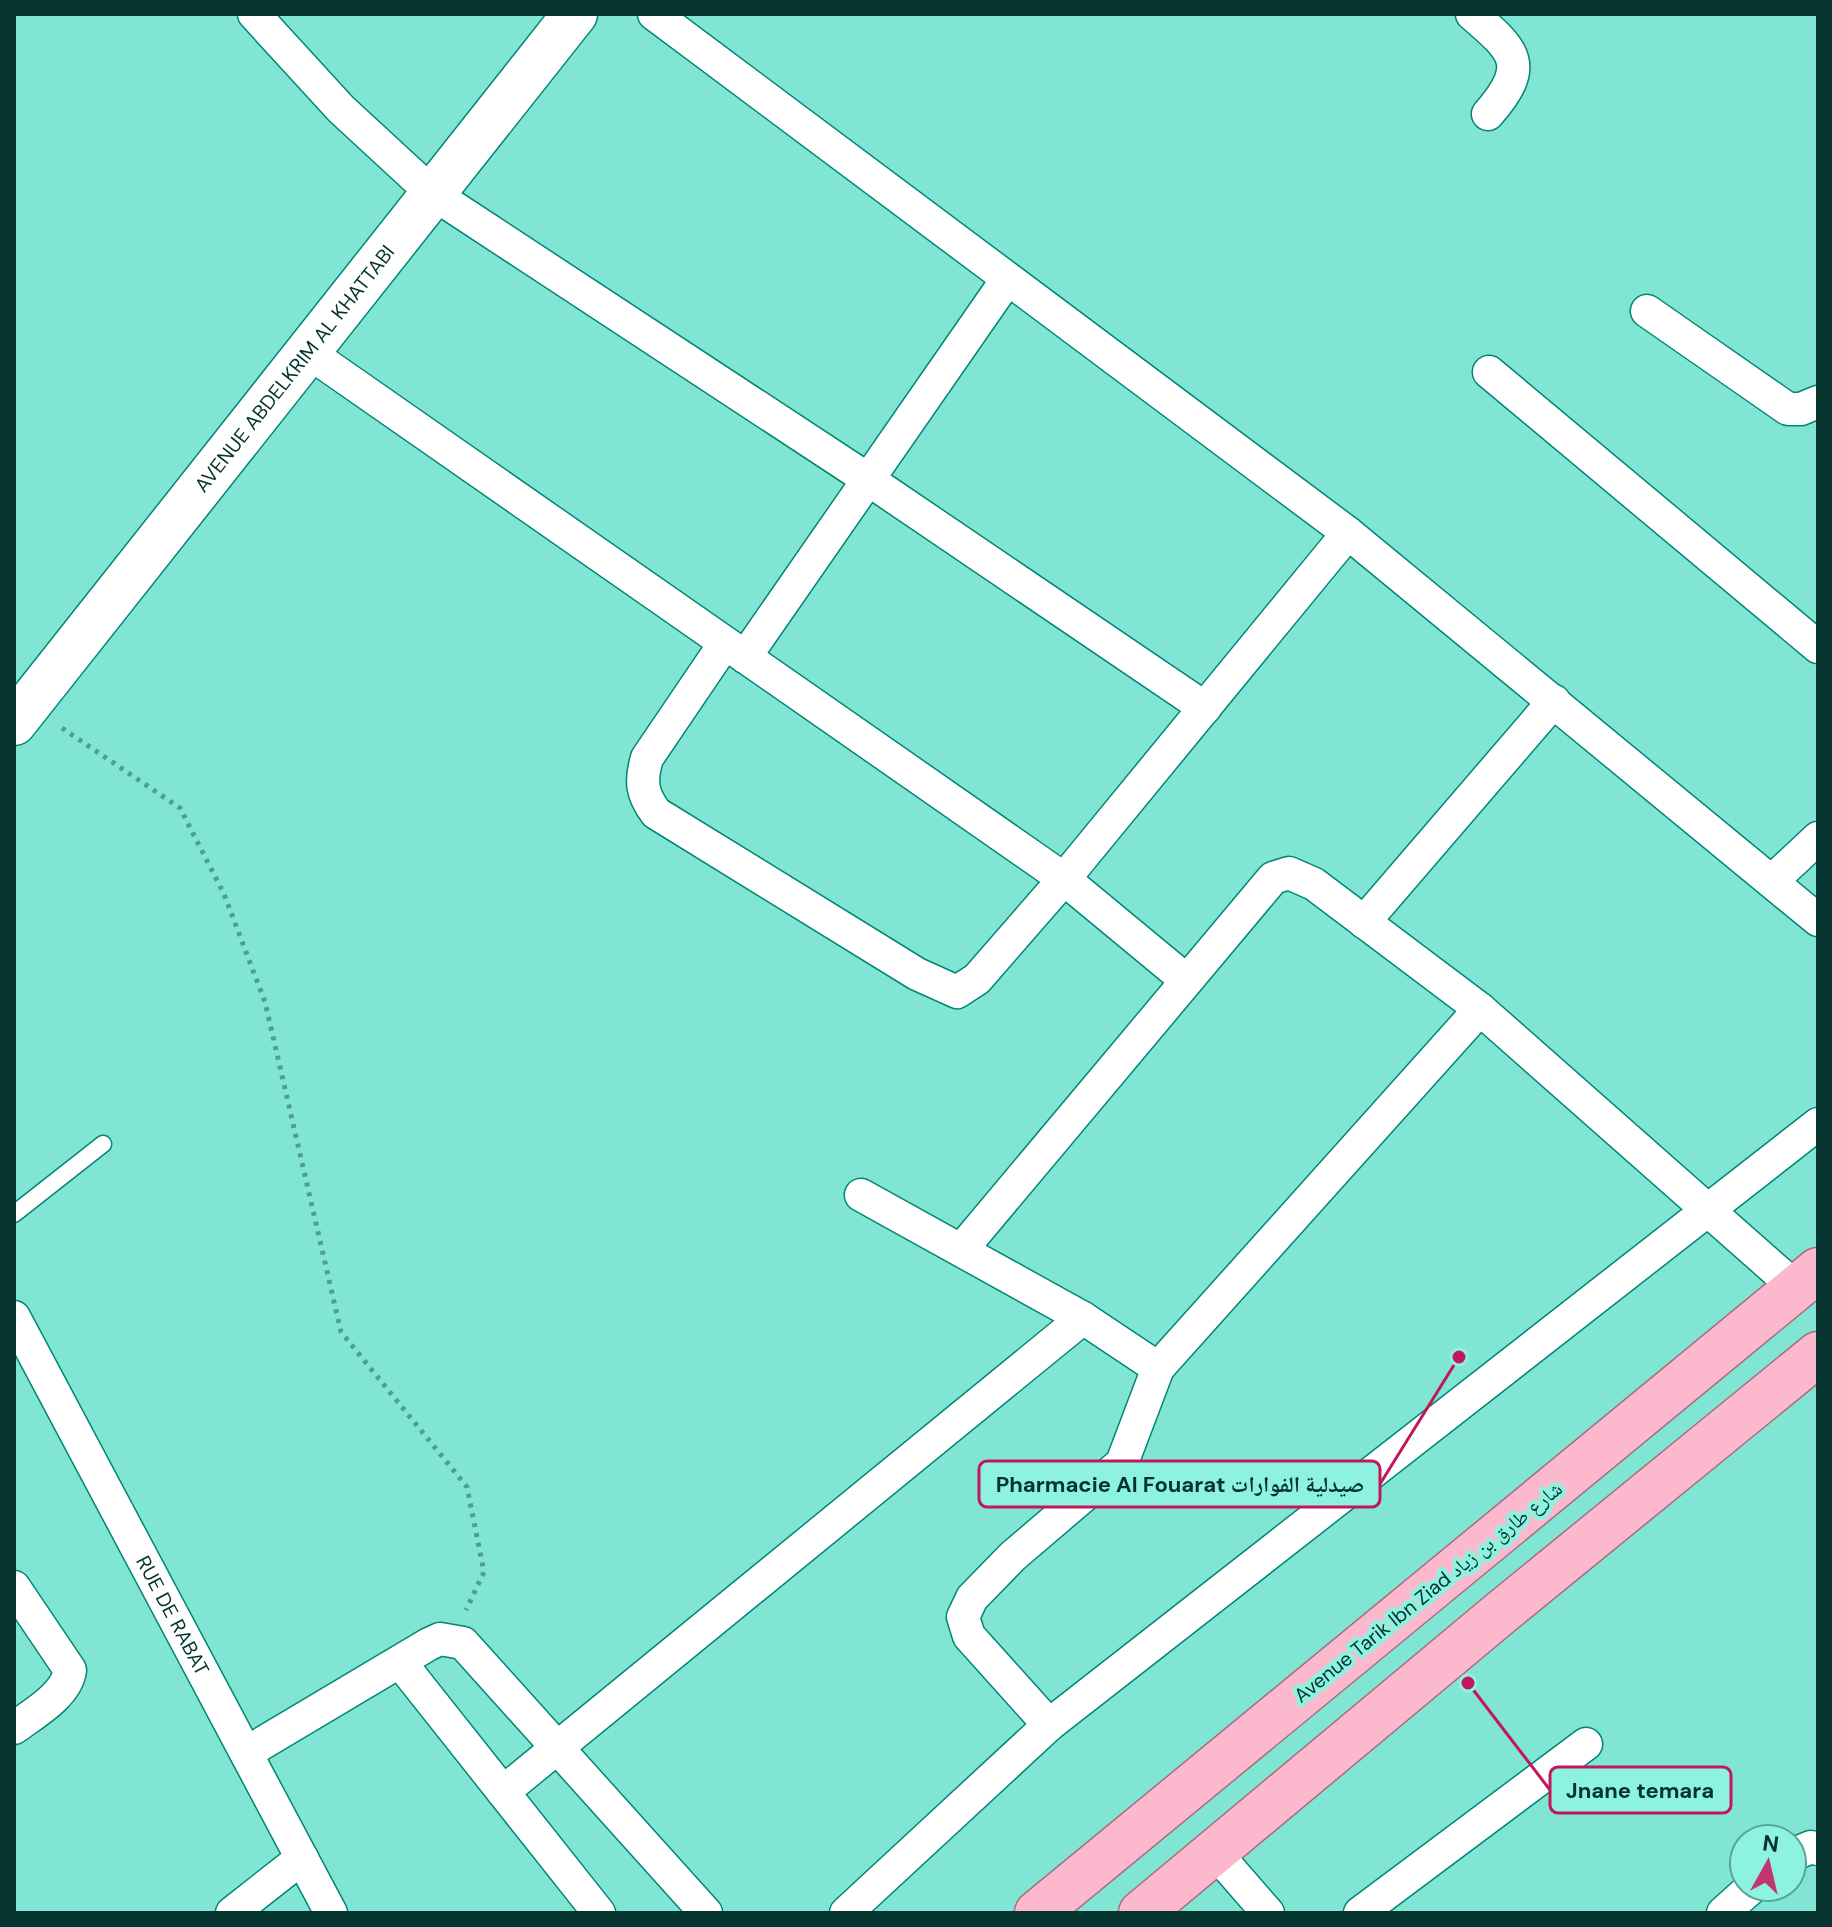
<svg xmlns="http://www.w3.org/2000/svg" width="1832" height="1927" viewBox="0 0 1832 1927" font-family="'DM Sans','Noto Naskh Arabic',sans-serif">
<style>
.lines{fill:none;stroke-linecap:round;stroke-linejoin:round}
.service-casing{stroke:#018676;stroke-width:19}
.minor-casing{stroke:#018676;stroke-width:35}
.secondary-casing{stroke:#018676;stroke-width:47}
.primary-casing{stroke:#a46d81;stroke-width:47}
.path{stroke:#4e9f90;stroke-width:5;stroke-dasharray:4 6;stroke-linecap:butt}
.service{stroke:#fff;stroke-width:16}
.minor{stroke:#fff;stroke-width:32}
.secondary{stroke:#fff;stroke-width:44}
.primary{stroke:#fcb9ce;stroke-width:44}
.labels{text-anchor:middle;stroke-width:8;stroke-linejoin:round;paint-order:stroke}
.street-label{font-size:20px;fill:#04342d;stroke:#8df3e0}
.leader{fill:none;stroke:#c2185b;stroke-width:3}
.callout-dot{fill:#c2185b;stroke:#8df3e0;stroke-width:3}
.callout{fill:#8df3e0;stroke:#c2185b;stroke-width:3}
.callout-label{font-size:22px;text-anchor:middle;font-weight:bold;fill:#04342d}
</style>
<rect width="100%" height="100%" fill="#80e6d3"/>
<g class="lines">
<g class="service-casing">
<path id="service" d="M14,1214L103,1144"/>
</g>
<g class="minor-casing">
<g id="minor">
<path d="M254,14L341,109L432,193L869,480L1205,708"/>
<path d="M654,14L1348,533L1818,920"/>
<path d="M1472,14C1515,51 1531,65 1488,114"/>
<path d="M1647,311L1788,409H1801L1818,402"/>
<path d="M308,352L1064,879L1186,980"/>
<path d="M1489,372L1818,647"/>
<path d="M725,643L647,758C640,782 642,794 656,813L917,974L957,992L977,979L1064,879L1348,533"/>
<path d="M745,657L1006,281"/>
<path d="M1773,880L1818,838"/>
<path d="M1364,922L1554,701"/>
<path d="M861,1195L1083,1318L1158,1368L1480,1009"/>
<path d="M962,1249L1273,878L1289,873L1314,884L1480,1009L1796,1288"/>
<path id="s1" d="M14,1317L331,1913"/>
<path d="M14,1587L70,1670C67,1695 33,1714 14,1728"/>
<path d="M400,1662L599,1913"/>
<path d="M1049,1725L969,1636L963,1617L972,1598L1013,1556L1122,1463L1158,1368"/>
<path d="M246,1753L429,1644L440,1639L463,1643L706,1913"/>
<path d="M503,1792L1083,1318"/>
<path d="M1214,1851L1268,1913"/>
<path d="M1792,1855L1811,1847L1818,1849"/>
<path d="M232,1913L302,1858"/>
<path d="M846,1913L1049,1725L1818,1124"/>
<path d="M1360,1913L1586,1744"/>
<path d="M1723,1913L1752,1887"/>
</g>
</g>
<g class="secondary-casing">
<g id="secondary">
<path id="s2" d="M14,723L575,14"/>
</g>
</g>
<g class="primary-casing">
<g id="primary">
<path d="M1037,1913L1818,1270"/>
<path d="M1141,1913L1503,1611L1818,1354"/>
</g>
</g>
<path class="path" d="M62,728L180,808L224,894L265,1002L341,1332L467,1487L484,1572L466,1610"/>
<use href="#service" class="service"/>
<use href="#minor" class="minor"/>
<use href="#secondary" class="secondary"/>
<use href="#primary" class="primary"/>
</g>
<g class="labels">
<g class="street-label">
<text dy="7" stroke="none"><textPath href="#s2" startOffset="452">AVENUE ABDELKRIM AL KHATTABI</textPath></text>
<text transform="translate(1428 1592) rotate(-39)" y="7">Avenue Tarik Ibn Ziad شارع طارق بن زياد</text>
<text dy="7" stroke="none"><textPath href="#s1" startOffset="338">RUE DE RABAT</textPath></text>
</g>
</g>
<path class="leader" d="M1459 1357L1380 1484M1468 1683L1550 1790"/>
<g class="callout-dot">
<circle cx="1459" cy="1357" r="8"/>
<circle cx="1468" cy="1683" r="8"/>
</g>
<g class="callout">
<rect x="979" y="1461" width="401" height="46" rx="8"/>
<rect x="1550" y="1767" width="181" height="46" rx="8"/>
</g>
<g class="callout-label">
<text x="1180" y="1492">Pharmacie Al Fouarat صيدلية الفوارات</text>
<text x="1640" y="1798">Jnane temara</text>
</g>
<rect width="1832" height="1927" fill="none" stroke="#04342d" stroke-width="32"/>
<g transform="translate(1768 1863) rotate(8)"><circle r="38" fill="#8df3e0" stroke="#56a798" stroke-width="2"/>
<path d="M0-6L14 30L0 20L-14 30Z" fill="#c1366d"/>
<text y="-12" font-size="22" font-weight="bold" text-anchor="middle" fill="#04342d">N</text>
</g>
</svg>
